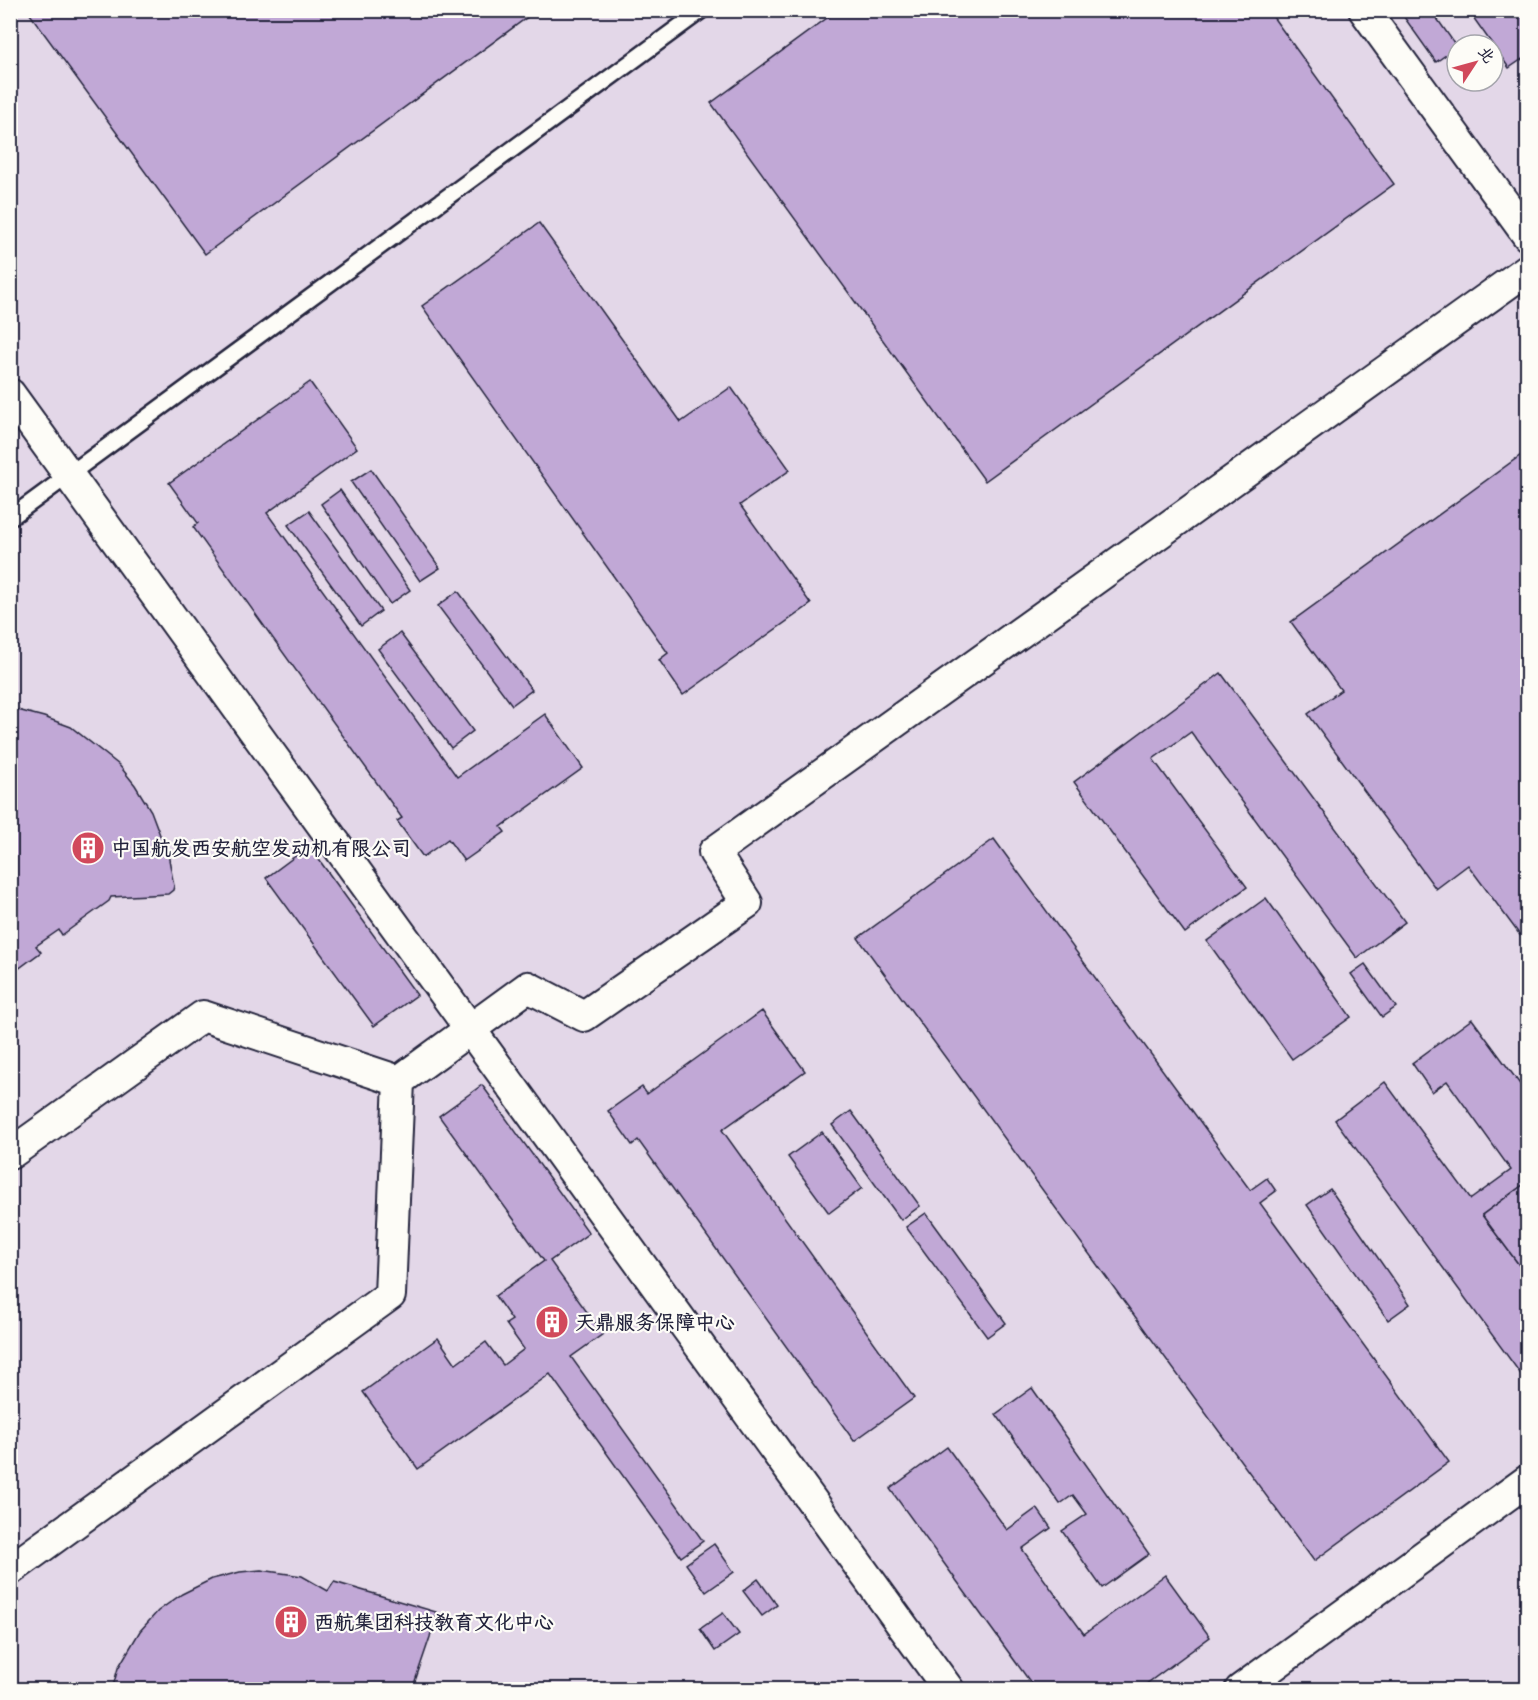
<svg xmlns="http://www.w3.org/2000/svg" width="1538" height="1700" viewBox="0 0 1538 1700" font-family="Kalam,'LXGW WenKai TC',sans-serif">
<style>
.built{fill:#e3d7e8;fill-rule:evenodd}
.building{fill:#c1a8d6;stroke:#22223b;stroke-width:1.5}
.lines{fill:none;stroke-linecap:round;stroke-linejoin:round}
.service-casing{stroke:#22223b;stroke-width:20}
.minor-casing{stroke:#22223b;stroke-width:34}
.service{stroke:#fdfcf7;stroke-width:15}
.minor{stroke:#fdfcf7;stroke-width:30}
.labels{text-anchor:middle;stroke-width:4.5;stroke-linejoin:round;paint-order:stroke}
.poi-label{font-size:20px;font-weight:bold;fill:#22223b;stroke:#fdfcf7;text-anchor:start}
</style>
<rect width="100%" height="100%" fill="#f1ebf0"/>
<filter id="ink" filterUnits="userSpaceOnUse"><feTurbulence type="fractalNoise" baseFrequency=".0167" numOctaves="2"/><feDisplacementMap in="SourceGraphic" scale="12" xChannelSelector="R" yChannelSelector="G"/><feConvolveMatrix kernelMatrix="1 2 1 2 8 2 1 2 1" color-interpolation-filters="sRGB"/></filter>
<g filter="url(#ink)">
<path class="built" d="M11,11H1527V1689H11ZM1457,45H1493V81H1457Z"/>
<g class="building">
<path d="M27,10H537L205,254Z"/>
<path d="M838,10H1268L1394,184L985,481L711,103Z"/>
<path d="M1399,10H1431L1457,47L1436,62Z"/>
<path d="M1468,10H1528V55L1509,68Z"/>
<path d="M539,223L681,422L731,387L790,470L740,505L811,604L683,695L659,660L668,653L422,306Z"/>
<path d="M310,382L357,448L267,513L457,777L545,714L583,768L501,827L505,832L464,861L448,839L423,857L397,821L402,818L193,527L198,523L169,483Z"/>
<path d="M1528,450V946L1468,865L1436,889L1308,714L1341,690L1291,622Z"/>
<path d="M371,469L440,568L420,581L351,482Z"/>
<path d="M340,490L410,590L390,604L321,504Z"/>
<path d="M309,511L381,611L361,626L288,525Z"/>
<path d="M458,591L532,690L512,705L438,606Z"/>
<path d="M400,633L473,731L451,748L378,649Z"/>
<path d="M1221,673L1405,922L1357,958L1191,732L1153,759L1247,887L1185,933L1074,782Z"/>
<path d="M10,708L44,717L71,727L119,765L135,785L151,811L169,859L174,886L173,890L168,894L111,897L109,901L62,935L59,930L36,946L41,952L10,975Z"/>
<path d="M994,839L1250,1190L1267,1178L1276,1191L1260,1203L1449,1462L1314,1561L858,938Z"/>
<path d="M309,846L417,995L374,1026L266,878Z"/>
<path d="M1266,898L1351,1017L1292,1059L1207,941Z"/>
<path d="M1365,964L1396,1007L1382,1017L1351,974Z"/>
<path d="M762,1011L805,1071L722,1130L914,1398L854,1441L638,1140L632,1145L608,1111L642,1087L647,1094Z"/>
<path d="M1472,1019L1528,1095V1191L1523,1185L1482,1215L1528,1277V1384L1335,1120L1385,1082L1471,1199L1511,1170L1447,1081L1432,1092L1412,1063Z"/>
<path d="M482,1085L589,1233L550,1261L603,1334L571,1357L703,1541L681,1557L550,1374L418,1469L363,1392L438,1338L456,1364L486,1342L503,1365L524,1349L506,1324L512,1320L495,1296L544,1261L439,1116Z"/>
<path d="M851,1111L920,1206L901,1220L832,1125Z"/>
<path d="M822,1132L862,1188L829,1213L788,1157Z"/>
<path d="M1523,1185L1528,1191V1277L1482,1215Z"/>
<path d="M1330,1189L1410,1304L1388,1320L1307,1205Z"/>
<path d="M926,1213L1006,1323L987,1337L906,1227Z"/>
<path d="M1032,1388L1149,1554L1102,1588L1062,1531L1087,1514L1073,1495L1060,1504L996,1414Z"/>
<path d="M947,1447L1007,1530L1037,1508L1051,1528L1022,1549L1084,1634L1165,1575L1210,1637L1138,1690H1036L890,1489Z"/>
<path d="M714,1544L734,1572L706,1592L686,1564Z"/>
<path d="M261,1570L302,1576L328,1591L334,1582L436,1612L430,1637L412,1690H112L118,1668L140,1631L158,1611L182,1594L212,1579L240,1572Z"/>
<path d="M758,1579L777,1605L762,1616L743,1591Z"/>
<path d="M723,1613L739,1634L715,1651L700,1629Z"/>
</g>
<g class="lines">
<g class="service-casing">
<path id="service" d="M10,518L702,10"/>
</g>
<g class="minor-casing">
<g id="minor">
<path d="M1364,10L1528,236"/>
<path d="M10,394L949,1690"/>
<path d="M10,1154L203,1016L399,1081"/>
<path d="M10,1570L390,1295L399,1081L528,987L584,1016L747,903L714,852L1528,269"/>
<path d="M1240,1690L1528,1480"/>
</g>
</g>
<use href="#service" class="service"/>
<use href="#minor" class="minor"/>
</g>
</g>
<defs>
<g id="building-disc" transform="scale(1.725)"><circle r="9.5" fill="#d1495b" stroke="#fdfcf7"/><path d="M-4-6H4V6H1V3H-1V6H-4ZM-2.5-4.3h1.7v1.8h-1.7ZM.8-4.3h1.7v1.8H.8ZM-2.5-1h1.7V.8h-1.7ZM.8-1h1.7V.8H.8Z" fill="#fff"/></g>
</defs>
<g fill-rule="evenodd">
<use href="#building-disc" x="88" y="848"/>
<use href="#building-disc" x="552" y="1322"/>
<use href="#building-disc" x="291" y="1622"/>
</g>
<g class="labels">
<g class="poi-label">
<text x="111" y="855">中国航发西安航空发动机有限公司</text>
<text x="575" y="1329">天鼎服务保障中心</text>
<text x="314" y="1629">西航集团科技教育文化中心</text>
</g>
</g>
<rect width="1538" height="1700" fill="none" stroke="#fdfcf7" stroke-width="36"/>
<rect x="18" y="18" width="1502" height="1664" fill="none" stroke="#22223b" stroke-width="2" filter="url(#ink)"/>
<g transform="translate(1475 63) rotate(54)"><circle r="28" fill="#fdfcf7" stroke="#a5a5ac" stroke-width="1.5"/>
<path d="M0-4.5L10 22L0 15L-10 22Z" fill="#d1495b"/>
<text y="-9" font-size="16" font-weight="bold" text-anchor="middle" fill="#22223b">北</text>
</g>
</svg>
